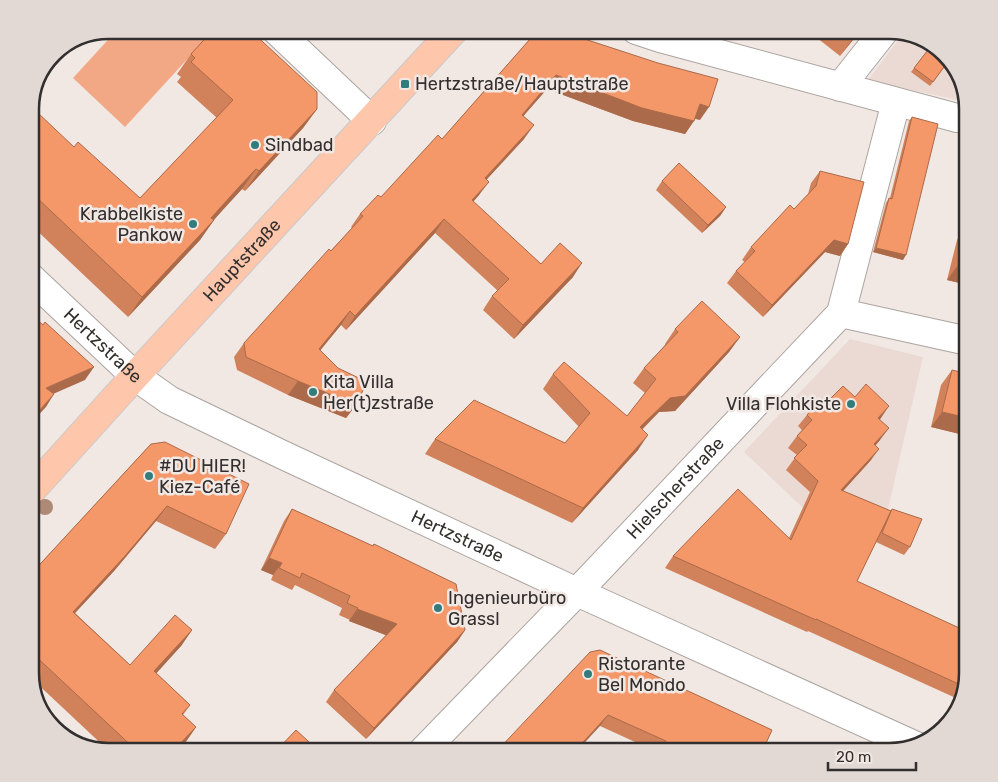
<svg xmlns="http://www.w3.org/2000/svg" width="998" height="782" viewBox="0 0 998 782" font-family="Rubik,sans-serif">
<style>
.built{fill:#ebdad4}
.green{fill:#f3a885}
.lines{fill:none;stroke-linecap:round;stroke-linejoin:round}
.minor-casing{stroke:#aca4a0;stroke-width:30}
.major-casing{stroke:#cac9c9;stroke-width:30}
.minor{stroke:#fff;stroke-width:28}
.major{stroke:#fec6ab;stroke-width:28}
.tree{fill:#ae8976}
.wall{fill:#d2825a}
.shaded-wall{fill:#ab6a4a}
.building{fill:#f49769;stroke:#ab6a4a}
.poi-dot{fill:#337c7c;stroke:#f1e8e4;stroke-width:2}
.labels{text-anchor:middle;stroke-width:5;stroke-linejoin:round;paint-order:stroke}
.poi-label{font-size:18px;fill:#322f2e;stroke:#f1e8e4;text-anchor:start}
.street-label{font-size:18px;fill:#322f2e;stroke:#f1e8e4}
.rim{fill:none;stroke:#322f2e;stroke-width:2.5}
</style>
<rect width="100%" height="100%" fill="#f1e8e4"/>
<g class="built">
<path d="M902,35L941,49L960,74L967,104L962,101L868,80Z"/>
<path d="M850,339L923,357L886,518L803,508L744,452Z"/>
</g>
<path class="green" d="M117,30H214L125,127L73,78Z"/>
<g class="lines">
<g class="minor-casing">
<g id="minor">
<path d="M276,30L372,121"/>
<path d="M636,30L660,38L957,118"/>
<path d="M840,87L885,30"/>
<path id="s1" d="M30,277L135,376L169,400L283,455L577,592L916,746"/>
<path d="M841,313L968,341"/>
<path id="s2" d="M422,752L577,592L841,313L896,102"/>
</g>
</g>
<g class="major-casing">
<g id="major">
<path id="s3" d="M30,492L135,376L454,30"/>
</g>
</g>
<use href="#minor" class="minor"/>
<use href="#major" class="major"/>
</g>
<circle class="tree" cx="45" cy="507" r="8"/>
<g class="wall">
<path d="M538,30L700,120L695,119L685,134L633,121L547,89L523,116L524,139L486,180L479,195L473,202L541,264L573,277L514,339L483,310L492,296L498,291L435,233L346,330L341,325L320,350L356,405L346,418L288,395L237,370L234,357L244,343L352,228L351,227L360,214L381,197L442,139Z"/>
<path d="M807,30H861L840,56Z"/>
<path d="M931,46L949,61L930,86L911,72Z"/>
<path d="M191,54L317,109L303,128L245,191L242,189L224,208L214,220L200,240L128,317L30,224V122L74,147L140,198L217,118L177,82L181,77L177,74Z"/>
<path d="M912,117L903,260L873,252L886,203L889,198H890L909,121Z"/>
<path d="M820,171L848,244L840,256L825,252L763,317L727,283L736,271L745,262L742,260L751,247L794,209L808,194L811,183Z"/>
<path d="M662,181L726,207L720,216L702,233L656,190Z"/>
<path d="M967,224L968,225V285L947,280L957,240Z"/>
<path d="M675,329L740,337L729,352L675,411L659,412L642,430L638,450L572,523L425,454L435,439L565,443L579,427L543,389L553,374L627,416L645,393L633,383L644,368L665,345V344Z"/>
<path d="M952,370L968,436L931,427L941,385Z"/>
<path d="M855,397L881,418L879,420L880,440L876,445L871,460L843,491L891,511L910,547L904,555L876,542L857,581L968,673L958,699L808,631L807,632L665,568L673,556L789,538L810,492L786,470L797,455L788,448L797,436L802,430L798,426L807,415L827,402Z"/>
<path d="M151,444L226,534L215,549L156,521L114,571L75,613L130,665L192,630L181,646L156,673L190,705L183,715L196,727L185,743L176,752H110L30,677V575Z"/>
<path d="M292,509L372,546L374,544L465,630L457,642L366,739L326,702L334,690L386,635L349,621L350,620L339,615L342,608L295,585L292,590L271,580L273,575L261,570L284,521Z"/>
<path d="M590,652L762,752H657L600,726Z"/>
</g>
<g class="shaded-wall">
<path d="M859,30H861L840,56L854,37Z"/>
<path d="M556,75L694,121L685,134L633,121L547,89L513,128L522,115Z"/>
<path d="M700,104L709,107L700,120L691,117Z"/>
<path d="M317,109L303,128L245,191L259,171Z"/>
<path d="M534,125L524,139L475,192L485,178Z"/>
<path d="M256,169L242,189L201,234L214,220L200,240L128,317L142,297L211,218Z"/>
<path d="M489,182L479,195L462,214L472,200Z"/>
<path d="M726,207L720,216L702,233L708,225Z"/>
<path d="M444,219L435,233L346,330L355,316Z"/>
<path d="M834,240L848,244L840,256L825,252L763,317L772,305Z"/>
<path d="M876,248L906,255L903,260L873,252Z"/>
<path d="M582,263L573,277L514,339L523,325Z"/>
<path d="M958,265L968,267V285L947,280Z"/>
<path d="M350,311L341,325L310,363L319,349Z"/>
<path d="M740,337L729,352L675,411L659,412L629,442L640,427L670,398Z"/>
<path d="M94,367L85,380L37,401L46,388Z"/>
<path d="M298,381L356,405L346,418L288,395Z"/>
<path d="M54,394L46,407L30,424V421Z"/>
<path d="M889,406L881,418L869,430L878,418Z"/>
<path d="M942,412L968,418V436L931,427Z"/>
<path d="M889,428L880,440L866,456L874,444Z"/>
<path d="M648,435L638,450L572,523L583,508Z"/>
<path d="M879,449L871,460L833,502L841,490Z"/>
<path d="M167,506L156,521L114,571L62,627L73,612Z"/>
<path d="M269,558L282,563L273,575L261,570Z"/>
<path d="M357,609L397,624L388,636L349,621Z"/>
<path d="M192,630L181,646L144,687L154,671Z"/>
<path d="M465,630L457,642L366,739L374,728Z"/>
<path d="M608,715L600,726L576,752H574Z"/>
<path d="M196,727L185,743L176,752H172Z"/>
</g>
<g class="building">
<path d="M213,30H250L317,92V109L259,171L256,169L238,188L211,218L214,220L142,297L35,196L39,192L30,184V122L38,113L74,147L78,142L140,198L233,100L191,62L195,58L191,54Z"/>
<path d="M538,30H557L658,63L718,79L709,107L700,104L694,121L642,108L556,75L522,115L534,125L485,178L489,182L472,200L541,264L560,243L582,263L523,325L492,296L509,279L444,219L355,316L350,311L319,349L338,368L367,382L356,405L298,381L246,357L244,343L329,249L331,251L363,216L360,214L378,195L381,197L438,135L442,139Z"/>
<path d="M846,30H859L854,37Z"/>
<path d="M931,46L941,49L949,60L933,82L914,68Z"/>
<path d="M912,117L938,124L906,255L876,248L889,198L892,199Z"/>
<path d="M679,163L726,207L708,225L662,181Z"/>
<path d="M820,171L864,182L848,244L834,240L772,305L736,271L755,251L751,247L790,205L794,209L816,186Z"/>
<path d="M967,224L968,225V267L958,265Z"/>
<path d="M702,301L740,337L685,396L670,398L640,427L648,435L583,508L435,439L474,400L565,443L590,413L553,374L564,362L627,416L656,379L644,368L678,332L675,329Z"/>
<path d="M30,313L43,325L45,322L94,367L46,388L54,394L30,421Z"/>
<path d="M952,370L968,374V418L942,412Z"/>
<path d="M866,384L889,406L878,418L889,428L874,444L879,449L841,490L891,511L857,581L968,632V673L963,686L816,619V620L673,556L738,489L791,540L818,481L794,458L807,445L797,436L812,420L807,415L822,398L827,402L843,386L855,397Z"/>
<path d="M165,442L249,484L226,534L167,506L125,556L73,612L130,665L175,615L192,630L154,671L190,705L182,714L196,727L172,752H138L30,651V575L151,444Z"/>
<path d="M292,509L373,546L374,544L456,584L465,630L374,728L334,690L397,624L357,609L358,608L347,603L350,596L302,573L300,578L279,568L282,563L269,558Z"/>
<path d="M892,509L922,519L910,547L882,533Z"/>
<path d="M600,650L772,730L762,752H662L666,741L608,715L574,752H496L590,652Z"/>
<path d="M296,730L320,752H275Z"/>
</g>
<g class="poi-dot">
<rect x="400" y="79" width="10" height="10" rx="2.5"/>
<circle cx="255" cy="145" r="5"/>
<circle cx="193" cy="224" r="5"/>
<circle cx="313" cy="392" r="5"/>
<circle cx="851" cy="404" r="5"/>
<circle cx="149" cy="476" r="5"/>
<circle cx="438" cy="608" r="5"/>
<circle cx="588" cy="674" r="5"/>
</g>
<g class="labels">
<g class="poi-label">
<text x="415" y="90">Hertzstraße/Hauptstraße</text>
<text x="265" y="151">Sindbad</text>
<text x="183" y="220" text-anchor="end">Krabbelkiste<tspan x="183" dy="21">Pankow</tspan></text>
<text x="323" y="388">Kita Villa<tspan x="323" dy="21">Her(t)zstraße</tspan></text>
<text x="841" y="410" text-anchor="end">Villa Flohkiste</text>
<text x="159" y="472">#DU HIER!<tspan x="159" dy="21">Kiez-Café</tspan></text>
<text x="448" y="604">Ingenieurbüro<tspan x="448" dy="21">Grassl</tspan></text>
<text x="598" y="670">Ristorante<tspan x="598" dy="21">Bel Mondo</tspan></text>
</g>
<g class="street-label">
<text dy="6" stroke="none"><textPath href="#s3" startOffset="314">Hauptstraße</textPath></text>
<text dy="6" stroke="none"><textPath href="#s1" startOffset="100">Hertzstraße</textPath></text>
<text dy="6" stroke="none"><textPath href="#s2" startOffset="366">Hielscherstraße</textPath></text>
<text dy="6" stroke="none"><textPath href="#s1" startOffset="505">Hertzstraße</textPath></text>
</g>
</g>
<path d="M0 0H998V782H0ZM109 39H889A70 70 0 0 1 959 109V673A70 70 0 0 1 889 743H109A70 70 0 0 1 39 673V109A70 70 0 0 1 109 39Z" fill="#e2d9d5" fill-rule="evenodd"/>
<path class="rim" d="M109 39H889A70 70 0 0 1 959 109V673A70 70 0 0 1 889 743H109A70 70 0 0 1 39 673V109A70 70 0 0 1 109 39Z"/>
<path d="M828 762v8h88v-8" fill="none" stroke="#322f2e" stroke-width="2.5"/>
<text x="836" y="762" font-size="15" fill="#322f2e" stroke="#f1e8e4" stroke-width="4" paint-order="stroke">20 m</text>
</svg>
